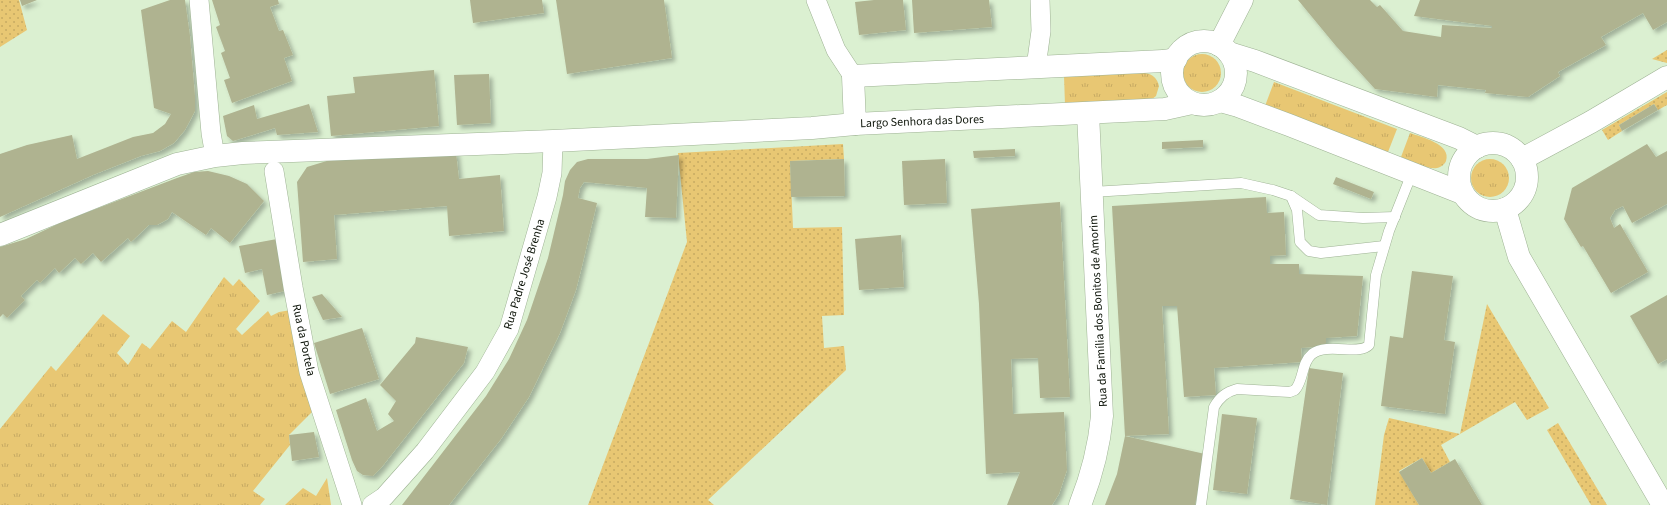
<svg xmlns="http://www.w3.org/2000/svg" width="1667" height="505" viewBox="0 0 1667 505" font-family="'Source Sans 3',sans-serif">
<style>
.grass{fill:url(#grass-tufts)}
.garden{fill:url(#garden-dots)}
.building{fill:#afb390;filter:url(#shadow)}
.lines{fill:none;stroke-linecap:round;stroke-linejoin:round}
.lane-casing{stroke:#9eb294;stroke-width:11}
.street-casing{stroke:#9eb294;stroke-width:20}
.secondary-casing{stroke:#9eb294;stroke-width:23}
.lane{stroke:#fff;stroke-width:10}
.street{stroke:#fff;stroke-width:19}
.secondary{stroke:#fff;stroke-width:22}
.labels{text-anchor:middle;stroke-width:3.5;stroke-linejoin:round;paint-order:stroke}
.street-label{font-size:12px;fill:#0b1207;stroke:#fff}
</style>
<defs>
<pattern id="grass-tufts" width="24" height="20" patternUnits="userSpaceOnUse"><rect width="24" height="20" fill="#e8c773"/><path d="M3 7l-1-3M5 7V3M7 7l1-3M15 17l-1-3M17 17v-4M19 17l1-3" fill="none" stroke="#c6aa62"/></pattern>
<pattern id="garden-dots" width="8" height="8" patternUnits="userSpaceOnUse"><rect width="8" height="8" fill="#e8c773"/><path d="M2 2h.1M6 6h.1" fill="none" stroke="#c6aa62" stroke-width="1.8" stroke-linecap="round"/></pattern>
<filter id="shadow"><feDropShadow dx="3.5" dy="3.5" stdDeviation="2" flood-color="#0004"/></filter>
</defs>
<rect width="100%" height="100%" fill="#dbf0d1"/>
<g class="grass">
<circle cx="1202" cy="73" r="19"/>
<path d="M1144,73C1153,74 1157,78 1159,86L1156,96L1151,100L1065,105L1064,76Z"/>
<path d="M1274,82L1397,129L1388,152L1265,106Z"/>
<path d="M1410,133C1421,137 1452,144 1446,161C1445,164 1440,168 1437,168C1429,170 1409,160 1401,157Z"/>
<circle cx="1490" cy="178" r="19"/>
<path d="M224,277L233,286L239,279L260,301L236,329L242,335L268,311L271,316L279,312L291,310L298,352L312,412L289,435L290,445L253,491L265,499L260,505H0V429L51,366L56,371L103,314L130,336L117,353L128,365L142,343L150,349L172,321L186,332Z"/>
<path d="M327,478L331,505H285L303,488L316,496Z"/>
</g>
<g class="garden">
<path d="M0,0H19L27,30L0,47Z"/>
<path d="M1667,50V63L1652,59Z"/>
<path d="M1667,92V105L1658,110L1654,104L1619,125L1622,131L1608,140L1602,130Z"/>
<path d="M843,144L844,159L790,161L793,228L842,227L844,315L822,316L824,348L844,346L846,370L708,500L714,505H588L687,242L678,153Z"/>
<path d="M1487,304L1549,408L1527,420L1515,402L1441,445L1450,462L1431,473L1422,458L1399,471L1419,505H1375L1384,435L1389,418L1460,434Z"/>
<path d="M1558,423L1607,505H1591L1547,430Z"/>
</g>
<g class="building">
<path d="M20,0H37L22,6Z"/>
<path d="M170,0H185L190,36L195,96V111L185,130L174,143L160,151L141,156L93,175L0,217V154L27,145L72,135L77,159L133,137L153,133L165,124L171,114L154,108L141,10Z"/>
<path d="M212,0H278L279,4L270,7L279,31L283,30L293,55L284,58L292,81L232,103L224,80L230,78L221,53L225,51L216,27L220,25Z"/>
<path d="M470,0H542L544,13L473,23Z"/>
<path d="M556,0H664L672,58L567,74Z"/>
<path d="M874,0H903L906,30L859,35L855,2Z"/>
<path d="M912,0H989L992,27L914,33Z"/>
<path d="M1298,0H1370L1377,7L1380,5L1403,31L1441,37L1442,25L1492,28V26L1414,16L1420,0H1667V22L1653,30L1643,13L1601,37L1606,45L1558,72L1560,76L1528,97L1485,93L1486,90L1438,85L1437,97L1375,89L1336,46Z"/>
<path d="M434,70L439,126L331,136L327,96L355,93L353,77Z"/>
<path d="M489,74L491,123L457,125L454,75Z"/>
<path d="M309,104L318,132L277,135L275,128L233,141L227,136L223,116L254,105L257,119Z"/>
<path d="M1654,104L1658,110L1622,131L1619,125Z"/>
<path d="M1203,140V147L1162,149V142Z"/>
<path d="M1647,144L1656,157L1667,151V204L1632,223L1623,206L1615,210L1610,218L1614,228L1620,224L1648,272L1611,293L1583,246L1581,247L1564,219L1572,188Z"/>
<path d="M1015,149V156L974,158L973,151Z"/>
<path d="M456,152L459,179L500,175L504,231L449,236L447,206L334,215L337,259L303,262L297,182L307,167L330,160Z"/>
<path d="M679,155L676,218L645,217L647,188L584,182L580,188L578,198L597,203L582,266L576,290L560,333L529,397L501,439L449,505H402L486,396L509,359L527,320L548,258L563,195L565,181L570,170L577,162L588,159H647Z"/>
<path d="M844,159L845,196L791,197L790,161Z"/>
<path d="M945,159L947,203L904,205L902,161Z"/>
<path d="M208,171L229,176L247,184L264,201L230,243L211,228L206,235L172,212L168,219L157,225H149L131,242L128,238L101,262L93,253L81,264L75,258L59,273L55,268L40,283L37,280L21,296L25,300L7,318L3,314L0,317V247L26,239L64,221L177,178L194,172Z"/>
<path d="M1336,177L1374,192L1371,199L1333,184Z"/>
<path d="M1266,197L1267,213L1284,212L1286,255L1270,256V264H1299V274L1363,276L1357,336L1326,338V346L1301,348L1302,362L1214,368L1216,395L1184,397L1177,306H1162L1169,434L1125,436L1205,454L1195,505H1105L1117,474L1125,436L1112,206Z"/>
<path d="M1060,202L1070,397L1040,398L1038,358L1011,359L1013,414L1064,412L1067,470L1059,494L1052,505H1007L1020,472L986,474L979,304L971,209Z"/>
<path d="M901,235L904,287L859,290L855,239Z"/>
<path d="M277,239L285,291L267,295L262,269L245,273L239,246Z"/>
<path d="M1412,271L1453,276L1444,340L1455,342L1445,414L1381,406L1390,336L1403,338Z"/>
<path d="M322,294L342,317L323,320L312,297Z"/>
<path d="M1667,295V359L1658,364L1630,316Z"/>
<path d="M362,328L379,379L330,394L314,343Z"/>
<path d="M416,337L468,347L464,363L381,468L373,476L363,475L357,471L352,460L336,410L366,398L377,431L394,421L388,414L396,401L380,385L415,343Z"/>
<path d="M1309,368L1343,373L1327,505L1290,499Z"/>
<path d="M1222,414L1257,418L1247,494L1213,490Z"/>
<path d="M314,432L319,457L292,461L289,435Z"/>
<path d="M1422,458L1431,473L1455,459L1482,505H1419L1399,472Z"/>
</g>
<g class="lines">
<g class="lane-casing">
<g id="lane">
<path d="M1092,192L1241,183L1273,190L1291,196L1319,215L1363,218L1395,217"/>
<path d="M1291,196L1297,210L1300,242L1309,251L1321,253L1384,246"/>
<path d="M1201,505L1214,407C1220,397 1226,392 1237,389L1290,392L1295,390C1304,380 1301,363 1312,354C1328,342 1359,356 1369,345L1376,275L1389,231L1412,173"/>
</g>
</g>
<g class="street-casing">
<g id="street">
<path d="M199,0L211,133L215,156"/>
<path d="M816,0L836,50L853,76"/>
<path d="M1036,67L1041,31L1040,0"/>
<path d="M274,171L293,287L309,372L352,505"/>
<path d="M372,505L384,497L425,451L485,372L509,329L547,197L552,173L553,141"/>
</g>
</g>
<g class="secondary-casing">
<g id="secondary">
<circle cx="1204" cy="73" r="32"/>
<path d="M1219,45L1242,0"/>
<path d="M1229,53L1255,61L1459,138L1477,147"/>
<path d="M1220,101L1238,106L1289,125L1462,193"/>
<path d="M855,124L853,76L1163,61L1176,59"/>
<circle cx="1493" cy="177" r="34"/>
<path d="M1522,159L1591,122L1667,77"/>
<path d="M1505,209L1519,257L1663,505"/>
<path d="M0,235L177,164L215,156L243,153L553,141L812,128L855,124L1165,109L1192,103"/>
<path d="M1080,505C1092,475 1099,448 1102,416L1088,113"/>
</g>
</g>
<use href="#lane" class="lane"/>
<use href="#street" class="street"/>
<use href="#secondary" class="secondary"/>
</g>
<g class="labels">
<g class="street-label">
<text transform="translate(922 121) rotate(-2)" y="4">Largo Senhora das Dores</text>
<text transform="translate(524 274) rotate(-73)" y="4">Rua Padre José Brenha</text>
<text transform="translate(1098 311) rotate(-93)" y="4">Rua da Família dos Bonitos de Amorim</text>
<text transform="translate(304 340) rotate(78)" y="4">Rua da Portela</text>
</g>
</g>
</svg>
